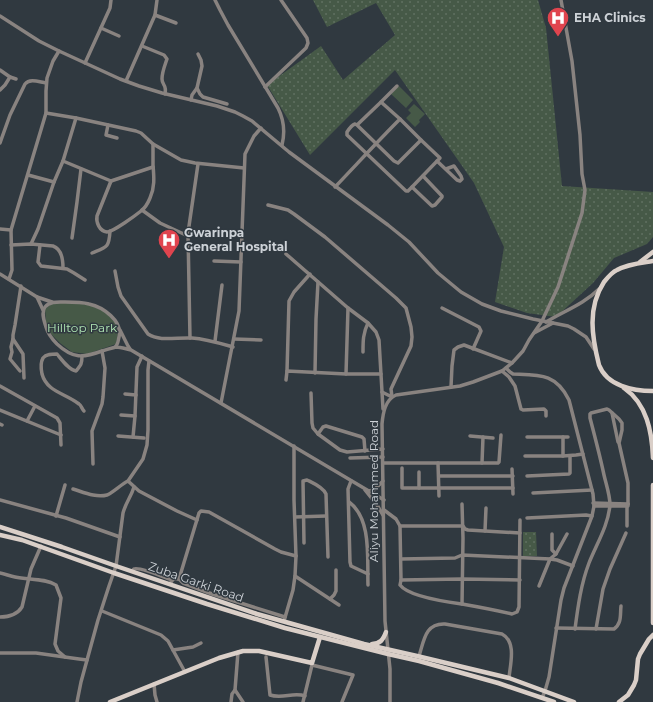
<svg xmlns="http://www.w3.org/2000/svg" width="653" height="702" viewBox="0 0 653 702" font-family="Montserrat,sans-serif">
<style>
.grass{fill:url(#grass-dots)}
.park{fill:#465947}
.lines{fill:none;stroke-linecap:round;stroke-linejoin:round}
.minor{stroke:#898380;stroke-width:3.5}
.major{stroke:#dacfc8;stroke-width:4.5}
.labels{text-anchor:middle;stroke-width:3;stroke-linejoin:round;paint-order:stroke}
.poi-label{font-size:12px;font-weight:bold;fill:#cdd2d7;stroke:#303940;text-anchor:start}
.park-label{font-size:12px;fill:#b1e7b4;stroke:#303940}
.street-label{font-size:12px;fill:#cdd2d7;stroke:#303940}
</style>
<defs>
<pattern id="grass-dots" width="8" height="8" patternUnits="userSpaceOnUse"><rect width="8" height="8" fill="#465947"/><path d="M2 2h.1M6 6h.1" fill="none" stroke="#607061" stroke-width="1.8" stroke-linecap="round"/></pattern>
</defs>
<rect width="100%" height="100%" fill="#303940"/>
<g class="grass">
<path d="M313,0H538L546,28L562,186L653,192V237L647,244L614,258L593,283L556,317L527,313L495,302L504,247L474,183L395,70L310,155L267,85L321,46L343,80L395,35L376,3L327,27Z"/>
<path d="M523,532H536L537,556H523Z"/>
</g>
<g class="park">
<path d="M399,86L413,100L406,108L391,94Z"/>
<path d="M414,104L425,114L419,120L420,122L415,127L406,118L411,113L408,110Z"/>
<path d="M53,303C74,303 96,301 111,318C120,329 119,330 116,344L87,354L72,352L60,343L51,334L46,322L45,309Z"/>
</g>
<g class="lines">
<g class="minor">
<path d="M215,0L220,10L228,25L278,108C284,120 285,133 282,145"/>
<path d="M155,15L176,23"/>
<path d="M0,16L39,41L59,51L120,79L139,86L162,93L217,106L235,112L243,116L252,121L289,152L388,225L409,242L438,273L461,292L482,304L501,311L533,319L568,326L574,329L586,337L594,349"/>
<path d="M101,28L119,36"/>
<path d="M142,46L164,55L167,59C165,65 162,72 162,79C162,86 167,84 165,94"/>
<path d="M85,63L110,8L111,0"/>
<path d="M0,70L10,77L16,79"/>
<path d="M126,81L155,15L157,0"/>
<path d="M265,87L306,48L308,43L307,38L281,0"/>
<path d="M197,88L200,94L203,97L227,104"/>
<path d="M0,90L5,85L10,77"/>
<path d="M191,100L192,95L197,88L202,66L201,60L198,54"/>
<path d="M381,102L397,86"/>
<path d="M46,113L76,118L136,131L141,133L153,144L181,160L195,163L244,168"/>
<path d="M400,119L421,140"/>
<path d="M108,125L106,135L117,138"/>
<path d="M0,143L10,115L25,84C30,78 39,82 46,83"/>
<path d="M63,161L111,181L153,167"/>
<path d="M437,161L457,180L460,181L462,179L461,176L454,166L446,169"/>
<path d="M28,175L54,182"/>
<path d="M111,181L97,216C96,222 99,231 107,232C113,232 136,215 141,211C145,208 148,203 150,198C155,187 154,177 153,165C153,158 153,151 153,144"/>
<path d="M335,187C357,164 378,141 400,119L381,102L357,125L355,124C352,125 349,129 347,132V135L406,191H408L412,187L440,158L421,140L398,163L394,161L357,125"/>
<path d="M412,187L432,206L435,205L442,197V196L423,176"/>
<path d="M268,205L288,210L294,214L325,237L396,298L406,308L411,327L412,337L411,346L391,389L392,397L382,392"/>
<path d="M142,210L160,223L188,236"/>
<path d="M0,229L11,230"/>
<path d="M72,238L77,202L81,169"/>
<path d="M31,244L38,229L54,182L63,161L76,118"/>
<path d="M11,245L31,244L53,246C62,249 63,260 63,268"/>
<path d="M40,245L38,262L41,266L67,269L74,273L85,280"/>
<path d="M92,253C107,247 109,248 110,231"/>
<path d="M286,254L348,308L368,323L376,332L379,340L383,409"/>
<path d="M214,261L241,262"/>
<path d="M115,271L118,287L121,296L148,334C160,342 177,337 192,338C206,339 219,343 233,347"/>
<path d="M0,274L37,297L52,302"/>
<path d="M9,279L12,270L11,230L46,113V91L47,78L53,61L59,51"/>
<path d="M21,286L15,325L13,335V339L23,354L24,378"/>
<path d="M37,297L43,310"/>
<path d="M442,308L479,327L481,331L473,349"/>
<path d="M546,322C564,311 584,304 599,289"/>
<path d="M120,330L128,346L130,349"/>
<path d="M534,333L553,323"/>
<path d="M190,338L188,233L198,164"/>
<path d="M13,339L11,347L12,352L10,359L20,371"/>
<path d="M234,339L261,340"/>
<path d="M215,341L222,285"/>
<path d="M115,347C118,345 118,341 119,337C123,321 103,307 89,304C82,302 73,302 65,302C58,302 50,301 45,307C41,312 44,321 46,327C48,334 52,339 57,344C73,359 83,358 102,351C106,350 111,348 116,347C121,347 126,349 131,350L384,500"/>
<path d="M363,352C363,341 363,333 368,323"/>
<path d="M82,356C82,364 81,365 76,371C69,370 62,360 57,354C52,354 46,354 43,358C40,363 41,369 42,374C47,392 65,393 79,404C81,405 82,409 84,411"/>
<path d="M506,368L510,372L513,374C539,375 556,373 569,400L593,494L594,506L592,516L564,588L561,600L549,677L545,691L542,698"/>
<path d="M287,371L289,301L294,292L310,274"/>
<path d="M502,371L509,377L515,386L521,409L523,410L544,409L546,411V416"/>
<path d="M315,373L316,319L318,282"/>
<path d="M346,374L348,308"/>
<path d="M286,380L287,371L346,374H381"/>
<path d="M0,386L57,418L60,423L61,445"/>
<path d="M451,387L452,366L454,350L458,347L464,345L512,363"/>
<path d="M311,393L312,423L313,428L318,434L340,450L347,452L383,449"/>
<path d="M125,394L136,395"/>
<path d="M221,403L239,311L245,154L254,136L261,128"/>
<path d="M0,410L61,435"/>
<path d="M612,413L618,442"/>
<path d="M121,415L135,416"/>
<path d="M27,421L35,406"/>
<path d="M0,424L2,425"/>
<path d="M318,434L323,427L326,426L362,437L364,439L365,451"/>
<path d="M118,436L144,438"/>
<path d="M470,436L493,438"/>
<path d="M133,437L135,416L137,367L142,356"/>
<path d="M527,437H568"/>
<path d="M525,456H563V437"/>
<path d="M563,456L576,455L583,454"/>
<path d="M350,458L383,457"/>
<path d="M383,463H498L499,462L501,435"/>
<path d="M438,463L439,496"/>
<path d="M482,463L483,437"/>
<path d="M93,464L92,431L102,404L103,397L105,368L102,351"/>
<path d="M402,468V488H513"/>
<path d="M512,469L513,494"/>
<path d="M439,476H513"/>
<path d="M527,476L569,474L570,473V456"/>
<path d="M128,481L143,459L147,445L148,430V370L149,361"/>
<path d="M351,481L348,489L350,562L351,566L368,574"/>
<path d="M419,488V472"/>
<path d="M73,489C83,492 96,498 107,495C111,494 123,483 128,481L139,491L177,511L197,520"/>
<path d="M365,490L377,505L383,515"/>
<path d="M369,491L374,490L383,481"/>
<path d="M533,493L592,490"/>
<path d="M0,500L66,518L120,537"/>
<path d="M349,502C372,519 367,559 368,585"/>
<path d="M593,503L628,504"/>
<path d="M594,506H628V504"/>
<path d="M384,510L396,519L400,526L401,580L400,585C409,597 447,602 462,604C479,607 495,610 512,614L517,612L519,607L520,520"/>
<path d="M56,516L65,485"/>
<path d="M295,517L326,516"/>
<path d="M527,518L586,515L592,516"/>
<path d="M400,526H463L465,529L468,530L520,533"/>
<path d="M627,526V506"/>
<path d="M485,531L486,508"/>
<path d="M552,534V550L556,554"/>
<path d="M304,543L303,481L307,480C313,483 323,487 326,494L328,557"/>
<path d="M401,559L455,558L462,555L550,559L556,554L567,534"/>
<path d="M132,571C133,571 133,569 134,569C139,566 166,578 172,580"/>
<path d="M0,573C5,574 10,576 15,577C28,580 45,578 56,585L61,598L55,644L58,651L65,657"/>
<path d="M295,576L339,605"/>
<path d="M179,579L183,583L212,594L285,617"/>
<path d="M401,580L462,579L520,580"/>
<path d="M170,584L173,579H179L199,513L201,511L209,512L275,549L281,552L296,556"/>
<path d="M539,586L550,559L557,560L573,566"/>
<path d="M330,599L334,595L336,591V570"/>
<path d="M462,604L463,538L462,504"/>
<path d="M102,611L161,635L168,641L185,672"/>
<path d="M0,617C9,617 17,615 22,607L31,569L41,546"/>
<path d="M284,621L293,590L295,576L296,556L294,500V446"/>
<path d="M556,628L614,629C622,623 620,615 621,606"/>
<path d="M575,629C578,606 581,584 589,563C597,543 608,526 610,505C610,495 606,484 604,475C600,456 595,437 590,418V414L591,413L607,409L609,410L619,419L622,423V430L619,443L628,483V504"/>
<path d="M596,629L603,589L610,569L626,533"/>
<path d="M173,650L193,647L201,643"/>
<path d="M238,652L235,690L243,702"/>
<path d="M0,653H36L79,659L87,660"/>
<path d="M419,656C424,641 425,623 445,624L502,634C517,642 510,665 509,678"/>
<path d="M266,657L270,695C282,699 294,692 305,696"/>
<path d="M312,663V665L353,675L342,702"/>
<path d="M154,684L155,695L157,702"/>
<path d="M77,702L81,682L98,620L109,586L116,566L123,513C126,502 131,497 134,487"/>
<path d="M231,702L232,694L235,690"/>
<path d="M303,702L312,665"/>
<path d="M390,702V669L385,621L382,424C383,413 385,400 396,395L460,386L473,382L502,371L512,363L523,351L529,340L542,321L558,287L582,213L585,190L582,174L580,135L572,61L561,0"/>
</g>
<g class="major">
<path d="M653,261C641,263 628,264 617,270C612,272 608,277 604,282C587,308 592,337 599,365C607,386 633,391 653,391"/>
<path d="M640,262L653,252"/>
<path d="M624,388C647,404 652,432 653,458"/>
<path d="M653,485V623"/>
<path d="M0,527L62,547L116,566L257,614L364,644L417,656L509,678L574,702"/>
<path d="M0,535L22,540L114,573L207,604L285,628L388,654L419,661L498,683L554,702"/>
<path d="M372,644C380,644 383,640 386,632"/>
<path d="M110,702L219,658L243,651H259L312,663L320,637"/>
<path d="M619,702L628,695L634,685L636,680L638,659L640,654L649,639L653,635"/>
</g>
</g>
<defs>
<g id="hospital-pin" transform="scale(1.15)"><path d="M0 17L-7.5 6A9.5 9.5 0 1 1 7.5 6Z" fill="#e0444e" stroke="#303940"/><path d="M-5-5h3v3.5h4V-5h3V5h-3V1.5h-4V5h-3Z" fill="#fff"/></g>
</defs>
<g fill-rule="evenodd">
<use href="#hospital-pin" x="558" y="18"/>
<use href="#hospital-pin" x="169" y="240"/>
</g>
<g class="labels">
<g class="poi-label">
<text x="574" y="22">EHA Clinics</text>
<text x="184" y="237">Gwarinpa<tspan x="184" dy="14">General Hospital</tspan></text>
</g>
<g class="park-label">
<text x="82" y="332">Hilltop Park</text>
</g>
<g class="street-label">
<text transform="translate(374 491) rotate(-90)" y="4">Aliyu Mohammed Road</text>
<text transform="translate(196 582) rotate(19)" y="4">Zuba Garki Road</text>
</g>
</g>
</svg>
